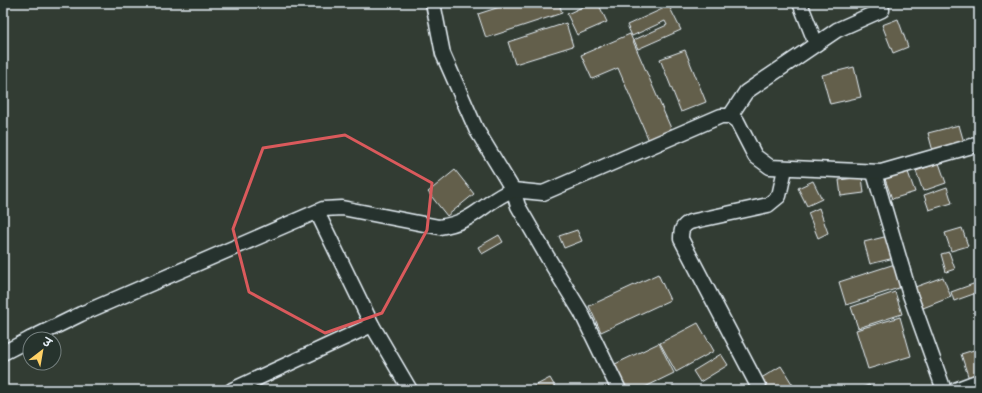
<svg xmlns="http://www.w3.org/2000/svg" width="982" height="393" viewBox="0 0 982 393" font-family="'Architects Daughter','Playpen Sans Deva',sans-serif">
<style>
.building{fill:#635e4b;stroke:#e8f1f8}
.lines{fill:none;stroke-linecap:round;stroke-linejoin:round}
.street-casing{stroke:#e8f1f8;stroke-width:17}
.street{stroke:#26332d;stroke-width:14}
.marked{fill:none;stroke:#da5a5c;stroke-width:3;stroke-linejoin:round}
</style>
<rect width="100%" height="100%" fill="#323c33"/>
<filter id="ink" filterUnits="userSpaceOnUse"><feTurbulence type="fractalNoise" baseFrequency=".025" numOctaves="2"/><feDisplacementMap in="SourceGraphic" scale="8" xChannelSelector="R" yChannelSelector="G"/><feConvolveMatrix kernelMatrix="1 2 1 2 8 2 1 2 1" color-interpolation-filters="sRGB"/></filter>
<g filter="url(#ink)">
<g class="building">
<path d="M512,3H559L562,13L486,38L478,14Z"/>
<path d="M591,3H598L607,22L577,35L567,14Z"/>
<path d="M669,6L681,30L638,49L634,40L667,25L665,21L632,36L627,25Z"/>
<path d="M898,19L908,47L893,53L882,25Z"/>
<path d="M566,23L573,46L515,64L508,42Z"/>
<path d="M630,34L673,133L650,143L618,68L592,79L581,55Z"/>
<path d="M685,50L706,102L681,112L660,59Z"/>
<path d="M854,67L861,97L830,104L822,75Z"/>
<path d="M959,125L965,146L934,155L928,133Z"/>
<path d="M939,163L946,183L923,191L916,171Z"/>
<path d="M455,170L474,194L447,216L428,192Z"/>
<path d="M908,172L915,192L892,199L885,179Z"/>
<path d="M862,177L864,193L841,196L839,180Z"/>
<path d="M813,181L822,199L807,206L798,188Z"/>
<path d="M947,187L952,203L929,210L924,195Z"/>
<path d="M819,208L828,233L818,238L808,213Z"/>
<path d="M962,228L968,246L951,251L945,233Z"/>
<path d="M577,230L582,241L564,248L559,236Z"/>
<path d="M499,235L503,242L482,254L478,247Z"/>
<path d="M892,235L898,257L870,264L864,242Z"/>
<path d="M949,252L955,269L946,272L941,254Z"/>
<path d="M898,263L905,286L846,305L839,282Z"/>
<path d="M658,274L670,300L601,332L589,306Z"/>
<path d="M943,277L951,297L923,308L915,287Z"/>
<path d="M976,283L979,292L954,301L951,292Z"/>
<path d="M895,292L902,314L858,328L851,307Z"/>
<path d="M900,317L911,356L868,369L856,330Z"/>
<path d="M698,323L714,351L676,372L660,343Z"/>
<path d="M659,343L674,373L639,390H623L611,366Z"/>
<path d="M977,349L979,354V375L969,379L961,354Z"/>
<path d="M721,354L728,365L700,382L693,371Z"/>
<path d="M781,366L796,390H764L758,380Z"/>
<path d="M550,378L557,390H527Z"/>
<path d="M869,385L871,390H855Z"/>
<path d="M674,386L676,390H666Z"/>
</g>
<g class="lines">
<g class="street-casing">
<g id="street">
<path d="M433,3L443,54L476,129L513,190L518,206L548,258L581,312L619,390"/>
<path d="M800,3L816,44"/>
<path d="M730,116L746,92L837,30L882,10"/>
<path d="M874,173L910,295L944,390"/>
<path d="M317,212L372,325L410,390"/>
<path d="M30,339L81,314L323,209L342,208L439,227C473,222 479,207 506,193L513,190L543,193L721,116H730L737,121L755,156L770,167L881,172L979,144"/>
<path d="M3,353L30,339"/>
<path d="M232,390L372,325"/>
<path d="M760,390L681,239C681,230 682,226 690,222L768,205L779,196L785,169"/>
<path d="M955,390L979,381"/>
</g>
</g>
<use href="#street" class="street"/>
</g>
</g>
<path class="marked" d="M345,135L432,183L427,230L382,313L325,333L249,292L233,229L263,148Z"/>
<rect width="982" height="393" fill="none" stroke="#26332d" stroke-width="16"/>
<rect x="8" y="8" width="966" height="377" fill="none" stroke="#e8f1f8" stroke-width="1.5" filter="url(#ink)"/>
<g transform="translate(42 351) rotate(31)"><circle r="19" fill="#26332d" stroke="#747f7e"/>
<path d="M0-3L7 15L0 10L-7 15Z" fill="#ffd166"/>
<text y="-6" font-size="11" font-weight="bold" text-anchor="middle" fill="#e8f1f8">उ</text>
</g>
</svg>
